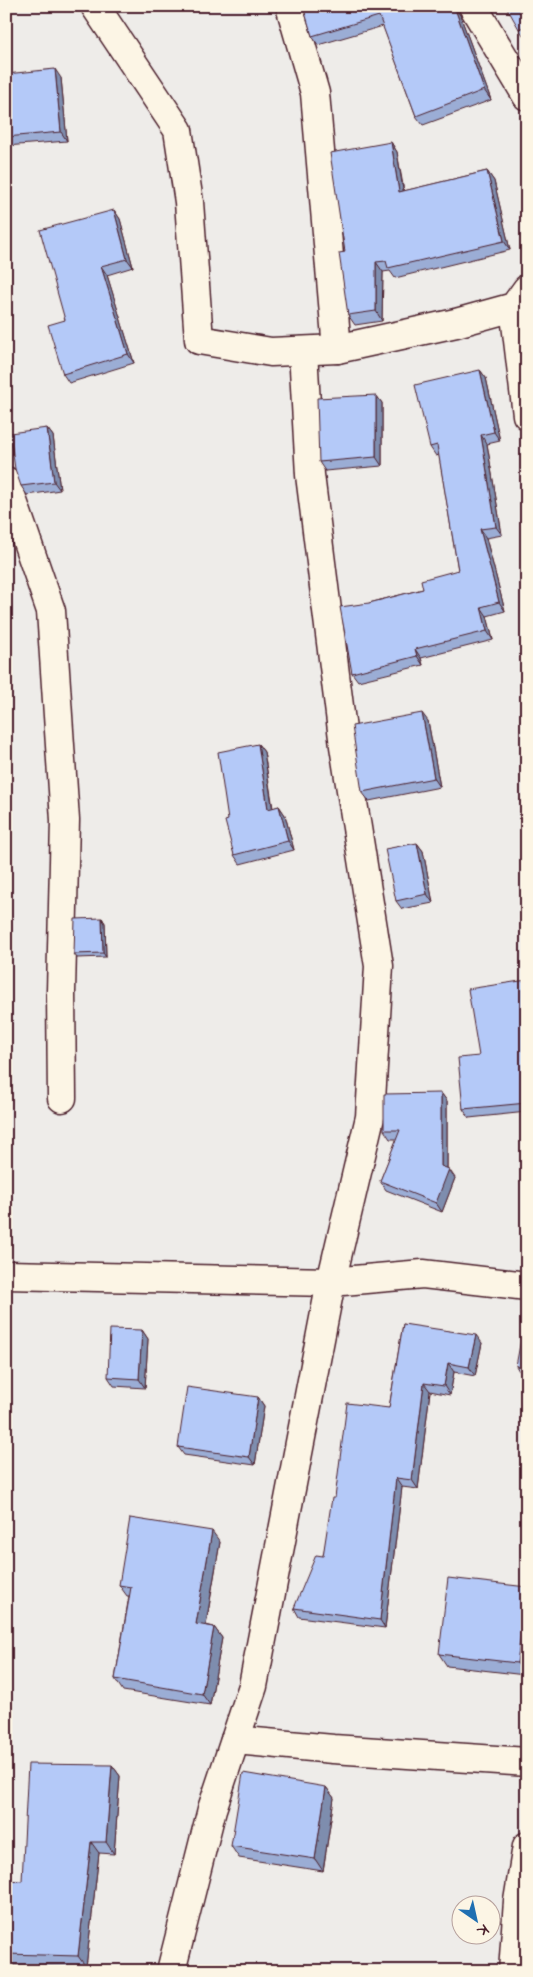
<svg xmlns="http://www.w3.org/2000/svg" width="533" height="1977" viewBox="0 0 533 1977" font-family="Mynerve,sans-serif">
<style>
.lines{fill:none;stroke-linecap:round;stroke-linejoin:round}
.minor-casing{stroke:#4a1f2b;stroke-width:31}
.minor{stroke:#fcf5e5;stroke-width:28}
.wall{fill:#9badd5;stroke:#4a1f2b}
.shaded-wall{fill:#7e8dae;stroke:#4a1f2b}
.building{fill:#b4c9f8;stroke:#4a1f2b}
</style>
<rect width="100%" height="100%" fill="#eeece9"/>
<filter id="ink" filterUnits="userSpaceOnUse"><feTurbulence type="fractalNoise" baseFrequency=".02" numOctaves="2"/><feDisplacementMap in="SourceGraphic" scale="10" xChannelSelector="R" yChannelSelector="G"/><feConvolveMatrix kernelMatrix="1 2 1 2 8 2 1 2 1" color-interpolation-filters="sRGB"/></filter>
<g filter="url(#ink)">
<g class="lines">
<g class="minor-casing">
<g id="minor">
<path d="M95,6L178,130L189,202L199,340L271,352L337,349L456,323L514,307L527,289"/>
<path d="M290,6L315,93L337,349"/>
<path d="M473,6L527,96"/>
<path d="M514,307L527,415"/>
<path d="M6,481L51,611L65,820L61,992L62,1098"/>
<path d="M6,1275L331,1282L423,1274L527,1286"/>
<path d="M235,1740L333,1749L527,1762"/>
<path d="M171,1971L212,1809L253,1686L331,1282L370,1117L379,966L344,746L310,475L303,351"/>
<path d="M513,1971L518,1901L527,1846"/>
</g>
</g>
<use href="#minor" class="minor"/>
</g>
<g class="wall">
<path d="M303,6L443,9L460,15L491,100L423,125L416,116L383,26L318,45L312,36Z"/>
<path d="M527,6V37L525,38L519,29Z"/>
<path d="M6,74L61,78L67,141L6,146Z"/>
<path d="M391,142L397,152L404,191L487,171L494,181L510,250L395,278L390,271L383,272L382,321L355,325L348,315L345,252Z"/>
<path d="M114,210L120,219L133,267L107,275L134,363L69,383L63,374L65,320Z"/>
<path d="M480,370L486,378L500,441L487,444L502,535L486,538L505,611L487,616L493,640L421,658L423,665L358,681L352,673L369,603L423,589L458,570L439,455L436,456L430,447Z"/>
<path d="M376,395L382,403V466L325,471L319,462Z"/>
<path d="M47,428L53,436L60,490L27,495L21,486Z"/>
<path d="M428,721L440,787L369,801L362,792Z"/>
<path d="M258,744L264,752L273,808L279,806L285,815L294,850L240,864L234,855L228,820Z"/>
<path d="M417,843L423,851L433,903L402,909L396,901Z"/>
<path d="M102,918L105,923L106,957L77,958L74,954Z"/>
<path d="M527,980V1112L469,1118L463,1109L479,1056Z"/>
<path d="M441,1093L447,1101V1169L455,1178L442,1212L386,1190L380,1181L397,1139H390L384,1130Z"/>
<path d="M403,1324L482,1343L475,1376L454,1372L450,1395L430,1391L418,1489L402,1487L385,1628L299,1617L294,1608L323,1556L335,1498L389,1408Z"/>
<path d="M142,1330L148,1339L145,1388L114,1386L108,1377Z"/>
<path d="M527,1335V1372L519,1371L516,1366Z"/>
<path d="M258,1397L264,1406L255,1465L184,1455L178,1447Z"/>
<path d="M220,1542L206,1625L214,1627L222,1638L210,1705L123,1691L115,1679L129,1596H127L119,1585Z"/>
<path d="M527,1587L525,1675L447,1666L439,1654Z"/>
<path d="M112,1765L120,1776L114,1854L99,1853L86,1967L6,1965V1880L22,1881Z"/>
<path d="M326,1787L334,1798L323,1871L239,1858L231,1846Z"/>
</g>
<g class="shaded-wall">
<path d="M438,6H442L446,19L439,10Z"/>
<path d="M454,6L460,15L491,100L484,90Z"/>
<path d="M55,69L61,78L67,141L61,132Z"/>
<path d="M391,142L397,152L405,202L399,192Z"/>
<path d="M487,171L494,181L510,250L504,241Z"/>
<path d="M114,210L120,219L133,267L127,259Z"/>
<path d="M376,262L383,272L382,321L376,311Z"/>
<path d="M101,266L107,275L134,363L128,354Z"/>
<path d="M480,370L486,378L500,441L494,432Z"/>
<path d="M376,395L382,403V466L376,457Z"/>
<path d="M47,428L53,436L60,490L54,482Z"/>
<path d="M481,435L487,444L502,535L496,527Z"/>
<path d="M480,529L486,538L505,611L499,602Z"/>
<path d="M481,607L487,616L493,640L487,631Z"/>
<path d="M415,649L421,658L423,665L417,656Z"/>
<path d="M422,713L428,721L440,787L434,778Z"/>
<path d="M258,744L264,752L274,818L268,809Z"/>
<path d="M279,806L285,815L294,850L288,841Z"/>
<path d="M417,843L423,851L433,903L427,894Z"/>
<path d="M102,918L105,923L106,957L103,953Z"/>
<path d="M441,1093L447,1101V1174L449,1169L455,1178L442,1212L436,1203L441,1166Z"/>
<path d="M142,1330L148,1339L145,1388L139,1379Z"/>
<path d="M476,1335L482,1343L475,1376L469,1367Z"/>
<path d="M448,1363L454,1372L450,1395L444,1386Z"/>
<path d="M424,1383L430,1391L418,1489L412,1480Z"/>
<path d="M258,1397L264,1406L255,1465L249,1457Z"/>
<path d="M396,1478L402,1487L385,1628L380,1620Z"/>
<path d="M212,1531L220,1542L204,1635L196,1624Z"/>
<path d="M527,1587V1663L525,1675L517,1663Z"/>
<path d="M214,1627L222,1638L210,1705L202,1694Z"/>
<path d="M112,1765L120,1776L114,1854L106,1842Z"/>
<path d="M326,1787L334,1798L323,1871L315,1859Z"/>
<path d="M91,1842L99,1853L86,1967L78,1956Z"/>
</g>
<g class="building">
<path d="M303,6H438L439,10L450,6H454L484,90L416,116L379,16L312,36Z"/>
<path d="M506,6H527V25L519,29Z"/>
<path d="M55,69L61,132L6,137V74Z"/>
<path d="M391,142L399,192L487,171L504,241L388,268L386,261L376,262V311L348,315L339,253L345,252L330,153Z"/>
<path d="M114,210L127,259L101,266L128,354L63,374L48,325L65,320L40,230Z"/>
<path d="M480,370L494,432L481,435L496,527L480,529L499,602L481,607L487,631L415,649L417,656L352,673L340,607L369,603L423,589L421,580L458,570L437,445L430,447L415,385Z"/>
<path d="M376,395V457L319,462L317,398Z"/>
<path d="M47,428L54,482L21,486L15,469L10,433Z"/>
<path d="M422,713L434,778L362,792L352,726Z"/>
<path d="M258,744L268,809L279,806L288,841L234,855L225,821L228,820L218,752Z"/>
<path d="M417,843L427,894L396,901L385,849Z"/>
<path d="M102,918L103,953L74,954L75,919Z"/>
<path d="M527,980V1103L463,1109L458,1058L479,1056L468,989Z"/>
<path d="M441,1093V1166L449,1169L436,1203L380,1181L400,1130H384V1094Z"/>
<path d="M403,1324L476,1335L469,1367L448,1363L444,1386L424,1383L412,1480L396,1478L380,1620L294,1608L316,1555L323,1556L332,1498H335L347,1403L389,1408Z"/>
<path d="M110,1329L142,1330L139,1379L108,1377Z"/>
<path d="M522,1334L527,1335V1368L516,1366Z"/>
<path d="M187,1387L258,1397L249,1457L178,1447Z"/>
<path d="M130,1518L212,1531L196,1624L214,1627L202,1694L115,1679L131,1587L119,1585Z"/>
<path d="M448,1578L527,1587L517,1663L439,1654Z"/>
<path d="M28,1764L112,1765L106,1842H91L78,1956L6,1954V1880L22,1881Z"/>
<path d="M243,1773L326,1787L315,1859L231,1846Z"/>
<path d="M182,1964L236,1971H181Z"/>
</g>
</g>
<rect width="533" height="1977" fill="none" stroke="#fcf5e5" stroke-width="25"/>
<rect x="12" y="12" width="508" height="1952" fill="none" stroke="#4a1f2b" stroke-width="2" filter="url(#ink)"/>
<g transform="translate(476 1920) rotate(146)"><circle r="24" fill="#fcf5e5" stroke="#b59f9b"/>
<path d="M0-4L9 19L0 12L-9 19Z" fill="#1f6fb2"/>
<text y="-8" font-size="14" font-weight="bold" text-anchor="middle" fill="#4a1f2b">K</text>
</g>
</svg>
